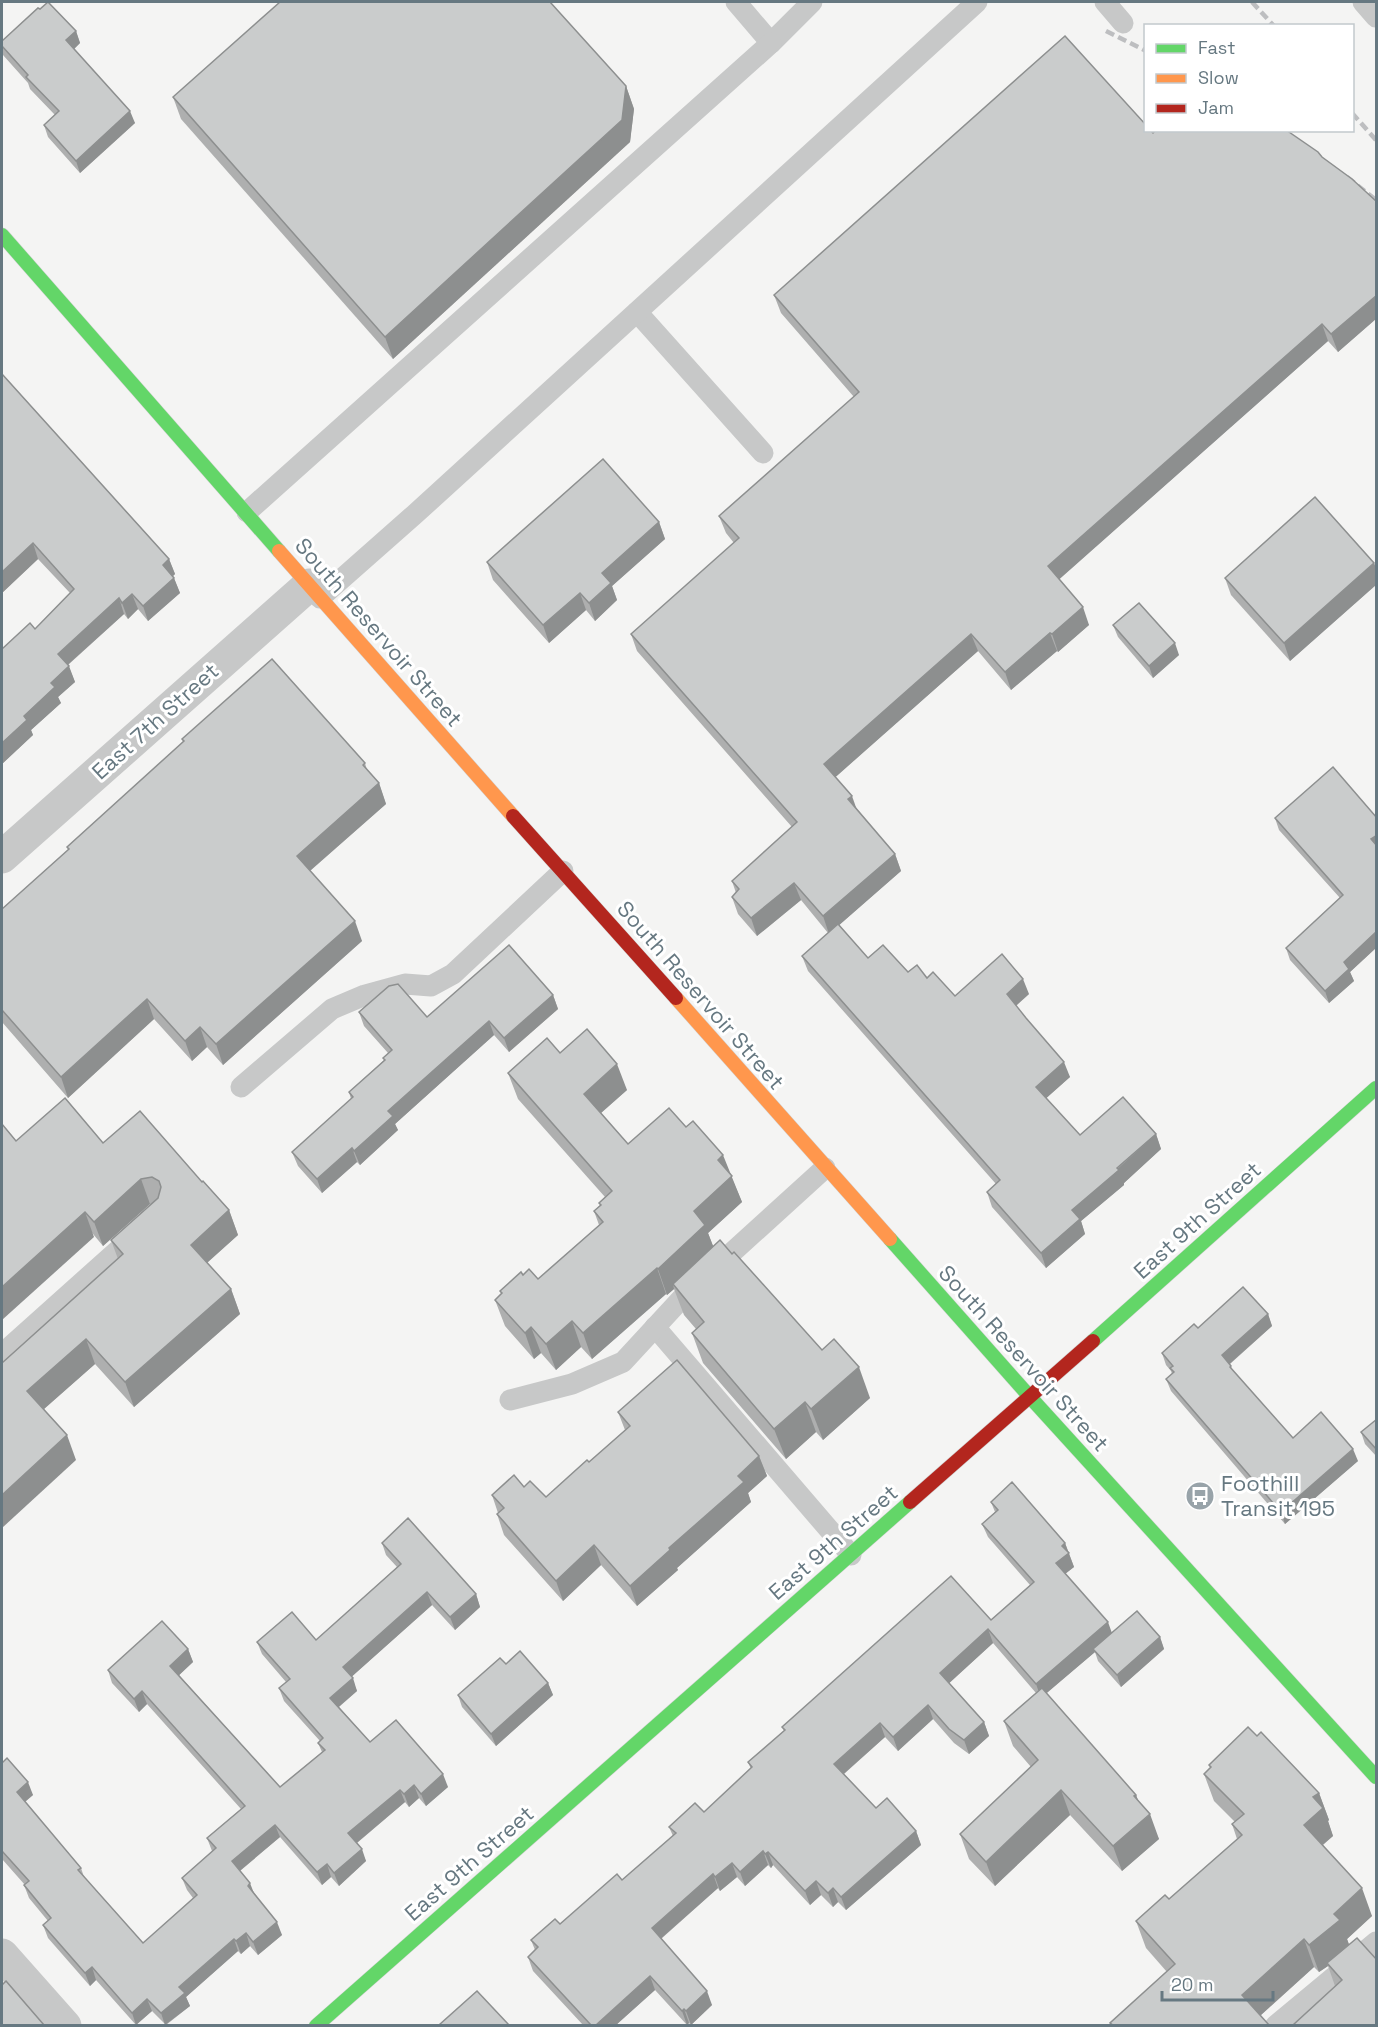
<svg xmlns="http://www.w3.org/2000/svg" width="1378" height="2027" viewBox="0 0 1378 2027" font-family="'Space Grotesk',sans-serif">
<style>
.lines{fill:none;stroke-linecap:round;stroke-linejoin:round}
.fast-casing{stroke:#d0d1d1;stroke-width:15}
.slow-casing{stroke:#d0d1d1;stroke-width:15}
.jam-casing{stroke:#d0d1d1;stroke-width:15}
.lane{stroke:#c7c8c8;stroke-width:21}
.street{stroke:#c7c8c8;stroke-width:33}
.fast{stroke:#63d668;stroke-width:14}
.slow{stroke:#ff974d;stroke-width:14}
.jam{stroke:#b3261e;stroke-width:14}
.rail{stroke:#bdbec0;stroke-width:4.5;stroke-dasharray:9 4.5;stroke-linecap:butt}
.wall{fill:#aeafaf}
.shaded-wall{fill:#8d8f8f}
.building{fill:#cacccc;stroke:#8d8f8f;stroke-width:1.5}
.labels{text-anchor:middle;stroke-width:6;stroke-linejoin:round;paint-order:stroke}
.street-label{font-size:22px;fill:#667881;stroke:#fff}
.poi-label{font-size:22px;fill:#667881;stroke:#fff;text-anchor:start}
</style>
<rect width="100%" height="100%" fill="#f4f4f3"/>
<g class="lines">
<g class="fast-casing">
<g id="fast">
<path d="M2,235L279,551"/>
<path d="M890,1239L1030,1397L1376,1777"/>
<path d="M1093,1341L1376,1088"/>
<path d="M316,2026L910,1502"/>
</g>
</g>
<g class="slow-casing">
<g id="slow">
<path d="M279,551L513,816"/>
<path d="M676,998L890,1239"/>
</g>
</g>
<g class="jam-casing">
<g id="jam">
<path d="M513,816L676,998"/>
<path d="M910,1502L1093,1341"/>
</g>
</g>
<g class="lane">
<path d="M736,2L771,43L812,2"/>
<path d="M1105,2L1123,23"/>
<path d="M1363,2L1376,17"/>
<path d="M637,312L763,453"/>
<path d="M247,512L771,43"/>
<path d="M320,598L414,515L977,2"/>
<path d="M241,1087L332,1009L365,995L405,984L431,986L453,974L563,871"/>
<path d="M655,1327L851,1555"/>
<path d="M2,1354L135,1235"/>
<path d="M510,1400L572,1384L623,1362L683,1297L825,1168"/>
<path d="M1275,2026L1376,1942"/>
</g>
<g class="street">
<path d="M2,857L309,585"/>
<path d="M2,1955L65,2026"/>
</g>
<use href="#fast" class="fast"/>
<use href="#slow" class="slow"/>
<use href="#jam" class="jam"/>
<g class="rail">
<path d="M1252,2L1274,26"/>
<path d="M1106,31L1146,51"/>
<path d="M1352,113L1376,140"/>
<path d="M1347,177L1376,200"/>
</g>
</g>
<g class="wall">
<path d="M76,31L80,43L74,49L135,123L80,173L48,137L44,125L55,115L30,89L28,83L3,55L2,50V41Z"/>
<path d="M626,86L634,109L630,142L393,359L181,119L173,97Z"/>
<path d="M1153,133L1322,157L1377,202V318L1338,352L1328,341L1059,579L1089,625L1058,652L1057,651L1011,690L978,651L835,777L857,809L895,854L901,871L839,925L868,958L908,972L927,978L955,996L1029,994L1016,1006L1070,1077L1046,1098L1080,1135L1156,1134L1161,1149L1124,1183V1185L1081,1221L1085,1234L1046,1268L992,1207L987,1192L996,1184L808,971L802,956L828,933L801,900L757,936L738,914L732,897L736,893L732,881L792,827L637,651L631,634L734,543L726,533L719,516L854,397L781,313L774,295Z"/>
<path d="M2,374L169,559L175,574L173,576L180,593L148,621L138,609L128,619L124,614L68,665L75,682L58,697L61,703L31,730L33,735L2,764L35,629L70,593L38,559L2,593Z"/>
<path d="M659,522L665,539L612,586L617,600L595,621L586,610L549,643L493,580L487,562Z"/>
<path d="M1374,563L1377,571V584L1290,661L1231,595L1225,578Z"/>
<path d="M1113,625L1179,655L1153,678L1118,637Z"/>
<path d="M182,739L365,763L367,770L379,783L386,804L310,871L362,941L223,1065L207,1047L192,1061L154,1019L68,1098L2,1022V909L68,850L67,847L183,742Z"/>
<path d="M1275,818H1377V947L1350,972L1354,981L1329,1003L1290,960L1286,948L1340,898L1279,830Z"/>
<path d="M553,995L558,1009L509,1052L494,1035L395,1124L398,1130L360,1165L357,1162L322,1193L298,1166L292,1152L351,1099L349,1092L384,1060L383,1058L388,1053L364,1026L359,1012L427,1017Z"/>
<path d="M560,1053L627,1090L601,1113L628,1144L730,1174L742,1202L708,1233L713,1246L732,1254L822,1350L870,1398L823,1440L816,1432L786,1459L703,1363L692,1333L696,1329L684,1315L674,1289L667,1295L666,1294L592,1359L581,1347L556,1370L541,1353L534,1359L505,1326L495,1300L501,1294L500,1291L523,1275L538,1279L599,1225L594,1211L600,1205L599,1203L605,1197L518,1099L508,1073Z"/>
<path d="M16,1141L103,1143L202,1182L229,1210L238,1235L207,1263L231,1289L240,1314L134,1407L95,1364L44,1409L76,1460L2,1363L118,1259L111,1240L152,1204H150L103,1246Z"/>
<path d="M1268,1314L1272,1326L1230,1364L1233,1371L1293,1438L1358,1461L1285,1524L1171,1391L1166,1379L1172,1374L1171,1371L1166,1365L1162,1353L1198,1328Z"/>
<path d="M618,1412L759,1456L767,1476L748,1493L751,1502L677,1568L678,1570L637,1606L601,1565L563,1601L504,1535L497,1514L498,1513L492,1495L524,1487L546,1497L589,1462L625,1430Z"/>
<path d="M1377,1419V1457L1365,1444L1361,1432Z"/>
<path d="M991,1502L1065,1543L1074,1567L1065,1574L1112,1633L1160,1637L1164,1649L1121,1687L1098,1661L1095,1652L1046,1693L1136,1795L1138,1800L1159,1839L1122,1871L1070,1815L995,1886L969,1859L960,1834L1031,1767L1013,1746L1004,1721L1036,1693L993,1643L949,1683L984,1722L989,1736L969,1754L954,1743L933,1719L898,1751L885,1737L844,1774L876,1808L916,1831L921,1845L846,1910L838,1902L833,1907L821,1895L810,1905L773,1865L771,1868L768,1865L745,1886L737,1877L720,1891L718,1888L661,1939L712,2005L691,2025L689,2023L687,2025L655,1990L616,2025H583L533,1971L528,1957L535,1950L531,1940L560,1924L622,1880L673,1836L669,1827L704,1812L751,1769L748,1762L784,1731L782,1727L991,1620L1030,1585L988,1537L982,1524L995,1512Z"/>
<path d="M382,1543L476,1594L480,1607L455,1630L432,1605L351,1677L357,1691L339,1707L370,1742L448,1787L426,1806L419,1798L409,1807L405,1802L357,1843L366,1861L339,1886L331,1877L322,1885L280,1837L240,1871L255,1894L282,1935L258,1955L250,1946L241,1954L238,1951L186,1997L190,2006L166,2025L152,2011L136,2025L96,1980L90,1986L48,1938L43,1925L48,1921L29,1898L24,1885H25L2,1859V1763L33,1795L25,1802L81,1868L84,1877L143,1943L193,1898L187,1890L182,1878L212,1851L207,1838L241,1809L147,1704L139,1712L112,1683L108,1670L188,1649L193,1662L179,1675L280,1787L322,1752L318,1743L320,1741L284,1701L279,1688L286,1682L262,1654L257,1642L316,1640L397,1567L386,1555Z"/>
<path d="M506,1664L548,1683L553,1695L496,1746L462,1707L458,1695Z"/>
<path d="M1257,1736L1319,1793L1329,1820L1328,1821L1333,1836L1323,1845L1372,1916L1347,1939L1349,1945L1377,1960L1335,1986L1328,1966L1319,1972L1314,1967L1260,2016L1269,2025H1111L1110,2023L1167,1972L1146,1948L1136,1921L1169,1899L1237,1839L1232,1824L1235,1822L1214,1801L1204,1774L1210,1768L1209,1765Z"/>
</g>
<g class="shaded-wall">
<path d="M76,31L80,43L71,52L66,40Z"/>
<path d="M626,86L634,109L630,142L393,359L385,337Z"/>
<path d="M130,111L135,123L80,173L76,161Z"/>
<path d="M1377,295V318L1338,352L1331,334Z"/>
<path d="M1322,324L1328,341L1054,584L1048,566Z"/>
<path d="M659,522L665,539L612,586L617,600L595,621L589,603L602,573Z"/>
<path d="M33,543L38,559L2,593V572Z"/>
<path d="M169,559L175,574L168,581L163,565Z"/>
<path d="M1374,563L1377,571V584L1290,661L1284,643Z"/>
<path d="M174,578L180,593L148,621L143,606Z"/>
<path d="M580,593L586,610L549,643L543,625Z"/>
<path d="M132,594L138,609L128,619L122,603Z"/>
<path d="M119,598L124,614L63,669L58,654Z"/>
<path d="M1083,607L1089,625L1058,652L1052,634Z"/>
<path d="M1050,633L1057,651L1011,690L1005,672Z"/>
<path d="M971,634L978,651L830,782L824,764Z"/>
<path d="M1175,643L1179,655L1153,678L1149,666Z"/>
<path d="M69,666L75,682L58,697L61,703L31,730L33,735L2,764V743L51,683Z"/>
<path d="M379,783L386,804L304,876L297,856Z"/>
<path d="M852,796L858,813L848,799Z"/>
<path d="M1377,835V850L1371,839Z"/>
<path d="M895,854L901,871L829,934L823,916Z"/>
<path d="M794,883L801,900L757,936L751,918Z"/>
<path d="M355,921L362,941L223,1065L216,1044Z"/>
<path d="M1377,931V947L1350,972L1354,981L1329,1003L1325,991L1344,962Z"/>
<path d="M1023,979L1029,994L1012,1009L1007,994Z"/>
<path d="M553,995L558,1009L509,1052L504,1038Z"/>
<path d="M147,999L154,1019L68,1098L61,1077Z"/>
<path d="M489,1021L494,1035L395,1124L398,1130L360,1165L354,1151L388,1111Z"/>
<path d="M200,1027L207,1047L192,1061L185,1041Z"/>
<path d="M1064,1062L1070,1077L1042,1102L1036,1087Z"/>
<path d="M617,1064L627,1090L593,1120L584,1094Z"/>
<path d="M1156,1134L1161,1149L1124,1183V1185L1081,1221L1085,1234L1046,1268L1041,1253L1072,1210Z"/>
<path d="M352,1148L357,1162L322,1193L317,1179Z"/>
<path d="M723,1155L742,1202L708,1233L715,1251L673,1284L674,1289L667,1295L658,1269L694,1211L718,1160Z"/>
<path d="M141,1179L150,1204L103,1246L94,1222Z"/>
<path d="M229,1210L238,1235L200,1269L191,1245Z"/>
<path d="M85,1212L94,1237L2,1320V1287Z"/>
<path d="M657,1268L666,1294L592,1359L583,1333Z"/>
<path d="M231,1289L240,1314L134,1407L125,1382Z"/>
<path d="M1268,1314L1272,1326L1226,1367L1222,1355Z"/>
<path d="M572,1321L581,1347L556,1370L546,1344Z"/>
<path d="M531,1327L541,1353L534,1359L525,1333Z"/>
<path d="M86,1339L95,1364L36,1416L27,1391Z"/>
<path d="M859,1367L870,1398L823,1440L811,1409Z"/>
<path d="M805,1402L816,1432L786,1459L774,1429Z"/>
<path d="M67,1435L76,1460L2,1528V1495Z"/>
<path d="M1353,1449L1358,1461L1285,1524L1281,1512Z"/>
<path d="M759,1456L767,1476L748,1493L751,1502L677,1568L678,1570L637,1606L630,1586L669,1548L738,1476Z"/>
<path d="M1065,1543L1074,1567L1061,1577L1056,1563L1062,1546Z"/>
<path d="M594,1545L601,1565L563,1601L556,1581Z"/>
<path d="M427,1592L432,1605L348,1680L343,1667Z"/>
<path d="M476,1594L480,1607L455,1630L450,1617Z"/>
<path d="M1108,1622L1113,1636L1093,1649L1095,1652L1041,1698L1036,1684Z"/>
<path d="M988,1629L993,1643L945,1687L940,1673Z"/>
<path d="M1160,1637L1164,1649L1121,1687L1117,1675Z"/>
<path d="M188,1649L193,1662L175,1679L170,1666Z"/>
<path d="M353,1678L357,1691L335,1710L330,1698Z"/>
<path d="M548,1683L553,1695L496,1746L491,1734Z"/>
<path d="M142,1691L147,1704L139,1712L134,1699Z"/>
<path d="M928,1705L933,1719L898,1751L893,1737Z"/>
<path d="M984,1722L989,1736L969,1754L964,1740Z"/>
<path d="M880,1723L885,1737L839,1778L834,1764Z"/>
<path d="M443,1774L448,1787L426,1806L421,1794Z"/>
<path d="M28,1782L33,1795L21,1805L17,1792Z"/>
<path d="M414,1785L419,1798L409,1807L404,1794Z"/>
<path d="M400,1790L405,1802L353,1846L348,1833Z"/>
<path d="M1061,1790L1070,1815L995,1886L986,1862Z"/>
<path d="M1319,1793L1329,1820L1328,1821L1333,1836L1314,1852L1304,1825L1313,1797Z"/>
<path d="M1136,1795L1145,1819L1150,1814L1159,1839L1122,1871L1113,1846L1134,1796Z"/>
<path d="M275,1825L280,1837L236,1874L232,1861Z"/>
<path d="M916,1831L921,1845L846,1910L841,1897Z"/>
<path d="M362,1849L366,1861L339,1886L334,1873Z"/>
<path d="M763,1851L768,1865L745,1886L740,1872Z"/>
<path d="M768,1852L773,1865L771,1868L765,1854Z"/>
<path d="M732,1863L737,1877L720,1891L715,1877Z"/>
<path d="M327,1864L331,1877L322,1885L317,1872Z"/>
<path d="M713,1874L718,1888L657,1942L652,1928Z"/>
<path d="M816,1881L821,1895L810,1905L805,1891Z"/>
<path d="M250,1883L255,1896L248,1886Z"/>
<path d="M833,1888L838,1902L833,1907L828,1893Z"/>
<path d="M1362,1888L1372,1916L1347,1939L1350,1947L1327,1963L1328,1966L1319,1972L1309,1945L1334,1914Z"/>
<path d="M277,1922L282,1935L258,1955L253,1942Z"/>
<path d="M246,1933L250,1946L241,1954L236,1941Z"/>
<path d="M234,1939L238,1951L186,1997L190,2006L165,2025L161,2013L179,1987Z"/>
<path d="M1304,1939L1314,1967L1252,2023L1242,1995Z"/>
<path d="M92,1967L96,1980L90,1986L85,1973Z"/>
<path d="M650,1976L655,1990L616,2025H596Z"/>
<path d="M707,1991L712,2005L691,2025L686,2011Z"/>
<path d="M147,1999L152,2011L136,2025L132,2013Z"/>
<path d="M684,2009L689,2023L687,2025L682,2011Z"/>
</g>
<g class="building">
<path d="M48,2L76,31L66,40L130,111L76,161L44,125L59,111L26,77L28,75L2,46V41L38,8L40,9Z"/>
<path d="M280,2H550L626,86L622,120L385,337L173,97Z"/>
<path d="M1065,36L1146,125V130H1150L1153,133L1156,130H1286L1318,152L1322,157L1352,179L1377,202V295L1331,334L1322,324L1048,566L1083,607L1052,634L1050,633L1005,672L971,634L824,764L852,796L848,799L895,854L823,916L794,883L751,918L732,897L739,889L732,881L797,822L631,634L739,538L719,516L859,392L774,295Z"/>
<path d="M2,374L169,559L163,565L174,578L143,606L132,594L122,603L119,598L58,654L69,666L51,683L55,687L24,716L27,720L2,743V649L30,623L35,629L74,589L33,543L2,572Z"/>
<path d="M603,459L659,522L602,573L611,583L589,603L580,593L543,625L487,562Z"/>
<path d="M1315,497L1374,563L1284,643L1225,578Z"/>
<path d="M1139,603L1175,643L1149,666L1113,625Z"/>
<path d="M272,659L365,763L363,765L379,783L297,856L355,921L216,1044L200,1027L185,1041L147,999L61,1077L2,1010V909L69,849L67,847L184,741L182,739Z"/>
<path d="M1333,767L1377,818V835L1371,839L1377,846V931L1344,962L1349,969L1325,991L1286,948L1343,895L1275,818Z"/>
<path d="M838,924L868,958L883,945L908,972L917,965L927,978L933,972L955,996L1002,954L1023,979L1007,994L1026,1018L1064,1062L1036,1087L1080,1135L1123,1097L1156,1134L1117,1168L1119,1170L1072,1210L1080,1219L1041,1253L987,1192L1000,1180L802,956Z"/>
<path d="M509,945L553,995L504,1038L489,1021L388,1111L393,1116L354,1151L352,1148L317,1179L292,1152L353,1097L349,1092L385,1060L383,1058L392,1050L359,1012L389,986L398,984L427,1017Z"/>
<path d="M587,1029L617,1064L584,1094L628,1144L669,1108L686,1127L693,1121L723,1155L718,1160L732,1176L694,1211L705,1225L658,1269L657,1268L583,1333L572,1321L546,1344L531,1327L525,1333L495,1300L502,1293L500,1291L521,1272L523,1275L529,1269L538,1279L603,1222L594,1211L601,1205L599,1203L612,1191L508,1073L547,1038L560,1053Z"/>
<path d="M65,1098L103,1143L140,1111L202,1182L203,1181L229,1210L191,1245L231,1289L125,1382L86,1339L27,1391L67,1435L2,1495V1363L123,1254L111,1240L158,1198L161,1187L159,1181L152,1177L141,1179L94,1222L85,1212L2,1287V1124L16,1141Z"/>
<path d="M720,1240L732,1254L734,1252L822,1350L834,1339L859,1367L811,1409L805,1402L774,1429L692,1333L704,1322L673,1284Z"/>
<path d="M1243,1287L1268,1314L1222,1355L1231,1366L1230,1367L1293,1438L1321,1412L1353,1449L1281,1512L1166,1379L1174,1372L1170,1368L1173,1366L1162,1353L1194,1324L1198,1328Z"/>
<path d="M677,1360L759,1456L738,1476L744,1482L669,1548L670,1550L630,1586L594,1545L556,1581L497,1514L504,1508L492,1495L514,1475L524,1487L530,1481L546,1497L587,1460L589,1462L630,1426L618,1412Z"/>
<path d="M1377,1419V1450L1361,1432Z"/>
<path d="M1012,1482L1065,1543L1062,1546L1069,1553L1056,1563L1108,1622L1036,1684L988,1629L940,1673L984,1722L964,1740L949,1729L928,1705L893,1737L880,1723L834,1764L876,1808L887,1798L916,1831L841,1897L833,1888L828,1893L816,1881L805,1891L768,1852L765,1854L763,1851L740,1872L732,1863L715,1877L713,1874L652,1928L707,1991L686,2011L684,2009L682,2011L650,1976L596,2025H591L528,1957L538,1947L531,1940L555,1919L560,1924L617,1874L622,1880L676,1833L669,1827L695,1803L704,1812L752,1767L748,1762L785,1730L782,1727L951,1576L991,1620L1034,1582L982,1524L998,1510L991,1502Z"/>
<path d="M408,1518L476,1594L450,1617L427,1592L343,1667L353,1678L330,1698L370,1742L396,1720L443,1774L421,1794L414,1785L404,1794L400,1790L348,1833L362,1849L334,1873L327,1864L317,1872L275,1825L232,1861L250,1883L248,1886L277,1922L253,1942L246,1933L236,1941L234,1939L179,1987L185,1993L161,2013L147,1999L132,2013L92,1967L85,1973L43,1925L51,1918L24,1885L29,1881L2,1851V1763L7,1758L28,1782L17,1792L81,1868L78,1870L143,1943L197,1895L182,1878L216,1848L207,1838L245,1806L142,1691L134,1699L108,1670L162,1621L188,1649L170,1666L280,1787L325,1750L318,1743L323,1738L279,1688L290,1679L257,1642L292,1612L316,1640L401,1564L382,1543Z"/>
<path d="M1137,1611L1160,1637L1117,1675L1093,1649Z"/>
<path d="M520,1651L548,1683L491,1734L458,1695L500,1658L506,1664Z"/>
<path d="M1042,1688L1136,1795L1134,1796L1150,1814L1113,1846L1061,1790L986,1862L960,1834L1038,1760L1004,1721Z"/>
<path d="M1248,1727L1257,1736L1261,1732L1319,1793L1313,1797L1323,1808L1304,1825L1362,1888L1334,1914L1340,1920L1309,1945L1304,1939L1242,1995L1269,2025H1113L1110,2023L1175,1964L1136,1921L1165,1895L1169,1899L1242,1835L1232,1824L1244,1814L1204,1774L1211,1767L1209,1765Z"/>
<path d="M1357,1938L1377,1960V2025H1293L1342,1980L1327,1963Z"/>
<path d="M6,1981L44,2025H2V1982L3,1984Z"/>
<path d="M477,1991L509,2025H439Z"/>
</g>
<defs>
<g id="bus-disc" transform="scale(1.5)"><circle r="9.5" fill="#98a3a9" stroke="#fff"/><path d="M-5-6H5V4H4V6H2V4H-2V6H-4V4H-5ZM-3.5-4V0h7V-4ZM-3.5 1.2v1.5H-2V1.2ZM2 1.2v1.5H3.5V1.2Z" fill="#fff"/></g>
</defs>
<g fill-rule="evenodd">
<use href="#bus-disc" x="1200" y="1496"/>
</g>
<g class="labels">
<g class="street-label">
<text transform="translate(379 632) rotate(49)" y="8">South Reservoir Street</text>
<text transform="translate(155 721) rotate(-42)" y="8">East 7th Street</text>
<text transform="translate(701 995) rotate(49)" y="8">South Reservoir Street</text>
<text transform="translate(1197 1220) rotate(-42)" y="8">East 9th Street</text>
<text transform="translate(1024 1358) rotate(48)" y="8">South Reservoir Street</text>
<text transform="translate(833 1542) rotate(-41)" y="8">East 9th Street</text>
<text transform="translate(469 1863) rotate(-41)" y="8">East 9th Street</text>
</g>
<g class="poi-label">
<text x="1221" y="1491">Foothill<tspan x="1221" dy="25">Transit 195</tspan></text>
</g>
</g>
<rect width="1378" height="2027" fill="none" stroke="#667881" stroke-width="6"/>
<rect x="1144" y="24" width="210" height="108" fill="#ffffff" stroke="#c2c9cd" stroke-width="1.5"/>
<rect x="1156" y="44" width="30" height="9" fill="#63d668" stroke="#c2c9cd" stroke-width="1.5"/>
<text x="1198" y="54" font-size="18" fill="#667881">Fast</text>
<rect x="1156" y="74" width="30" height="9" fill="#ff974d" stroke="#c2c9cd" stroke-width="1.5"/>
<text x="1198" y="84" font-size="18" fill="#667881">Slow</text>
<rect x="1156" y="104" width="30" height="9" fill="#b3261e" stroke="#c2c9cd" stroke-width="1.5"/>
<text x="1198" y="114" font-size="18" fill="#667881">Jam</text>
<path d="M1162 1991v9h111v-9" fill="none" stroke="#667881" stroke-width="3"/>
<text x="1171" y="1991" font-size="18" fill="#667881" stroke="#ffffff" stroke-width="4.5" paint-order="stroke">20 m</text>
</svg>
